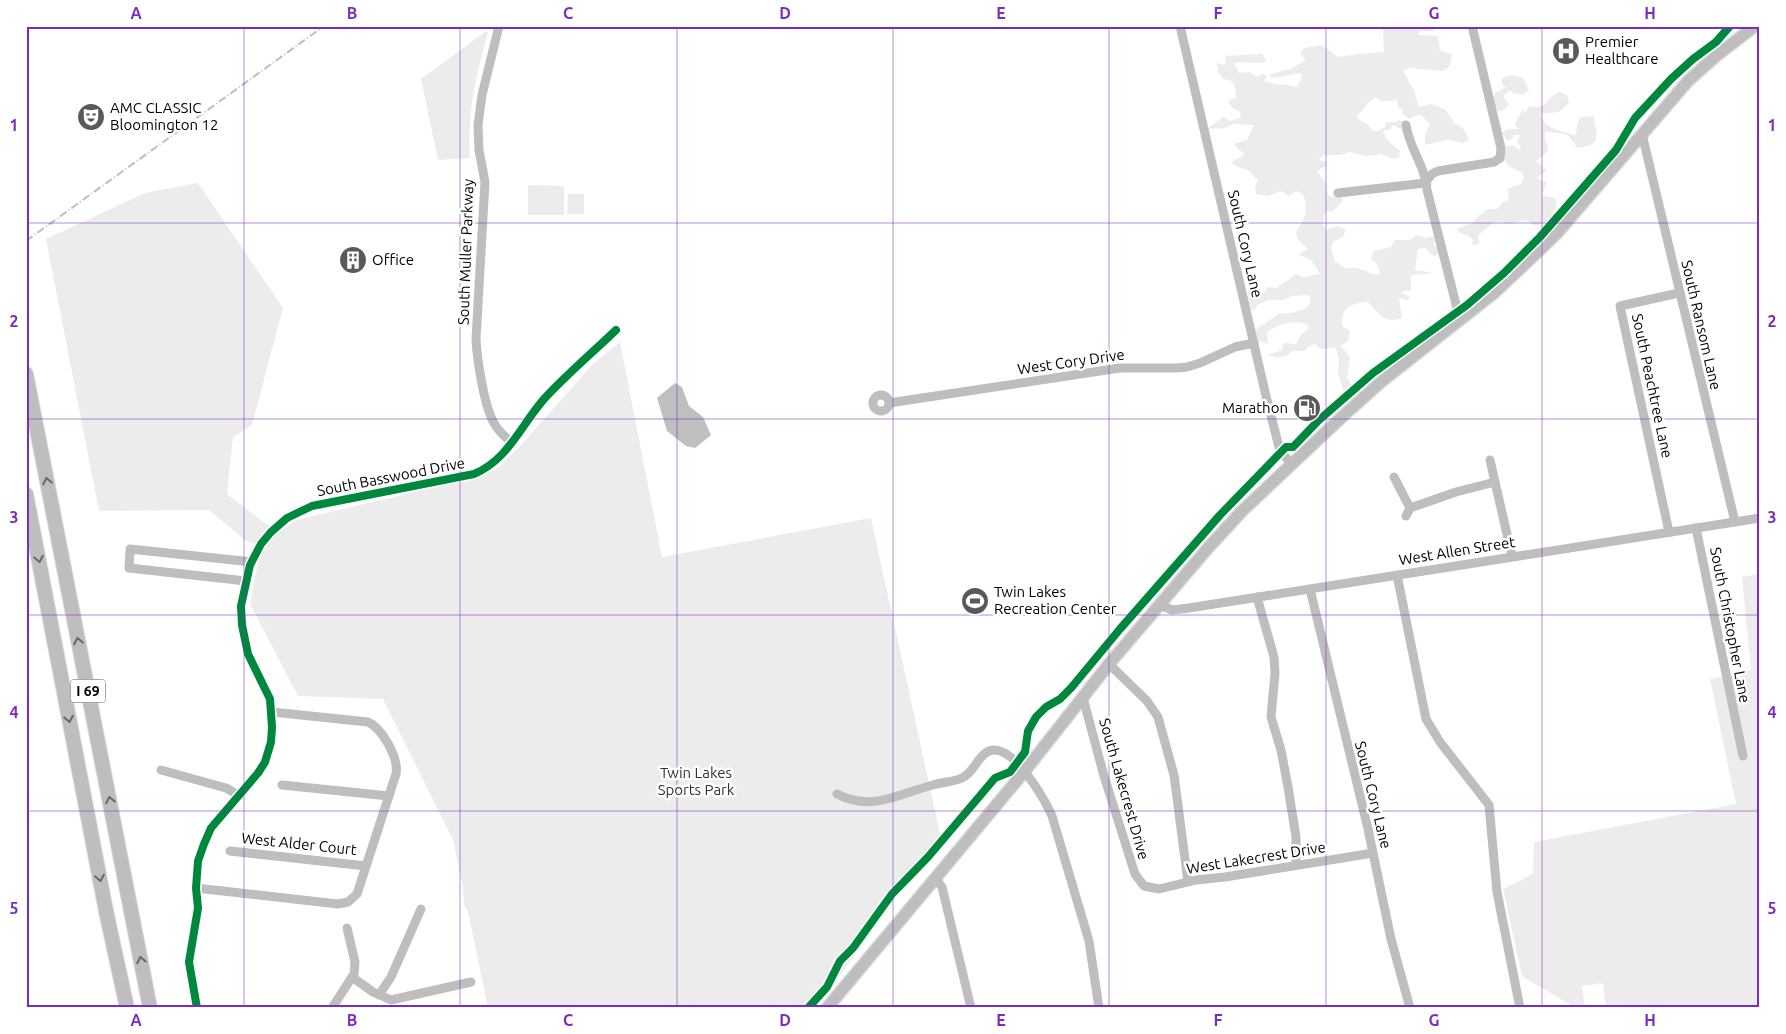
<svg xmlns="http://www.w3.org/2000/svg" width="1786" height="1034" viewBox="0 0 1786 1034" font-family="Ubuntu,sans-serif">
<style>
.green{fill:#ececec}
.water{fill:#bfbfbf}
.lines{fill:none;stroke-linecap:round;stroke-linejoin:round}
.major-casing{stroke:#dbdbdb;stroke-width:14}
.highway-casing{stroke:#dbdbdb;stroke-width:16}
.minor{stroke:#bebebe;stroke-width:9}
.major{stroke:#bebebe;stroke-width:11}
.highway{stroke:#bebebe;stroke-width:14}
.rail{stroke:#bebebe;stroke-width:2;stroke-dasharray:8 2.5 1 2.5;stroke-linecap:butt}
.cycleway-casing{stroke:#fff;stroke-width:11}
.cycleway{stroke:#00873e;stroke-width:8}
.oneway{stroke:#686868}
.grid{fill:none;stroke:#7b2cbf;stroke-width:1;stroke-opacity:0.55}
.labels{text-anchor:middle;stroke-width:5;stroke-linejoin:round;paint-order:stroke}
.shield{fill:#fff;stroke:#4c4c4c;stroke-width:1}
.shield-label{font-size:14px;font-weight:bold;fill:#000}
.poi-label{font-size:15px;fill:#000;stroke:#fff;text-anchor:start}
.street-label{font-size:15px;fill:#000;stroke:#fff}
.park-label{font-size:15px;fill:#333;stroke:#fff}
.neatline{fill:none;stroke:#7b2cbf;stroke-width:2}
.grid-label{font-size:16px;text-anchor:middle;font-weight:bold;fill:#7b2cbf}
</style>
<rect width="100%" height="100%" fill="#fff"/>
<g class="green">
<path d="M1383,26H1438L1435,27L1433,31H1419L1418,35L1438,36L1440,50L1452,55L1450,66L1443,71L1409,68L1403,71L1415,92L1416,98L1419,107L1431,104L1446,110L1454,123L1463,128L1469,139L1463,143L1448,140L1425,145V134L1430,125L1421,115H1417L1410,119L1402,114L1403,110L1398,107L1396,98L1394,101H1380L1376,97L1367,104L1357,117L1361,121L1366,123L1373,131H1378L1385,127V125L1387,122H1397L1398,120L1403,121L1405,125L1401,129L1393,125L1391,129L1383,131C1386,140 1393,145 1400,151L1399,157L1393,159L1381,154L1367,156L1349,152L1341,155H1323L1319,160L1326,162L1327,166L1317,171L1326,184L1328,195L1332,197L1342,196V202L1332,212L1327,211L1324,215L1323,226L1327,230L1337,226L1345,229C1345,239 1340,238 1333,242L1331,248L1335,261L1345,268H1357L1376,275L1380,273L1377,264L1371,259L1373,251L1391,247L1395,240H1410L1417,235L1424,238L1435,236L1434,246L1439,247L1440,251L1436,256L1432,255L1425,248L1418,249L1415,270L1434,273L1413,275L1411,276V290L1400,292L1410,297L1407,300L1399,298L1402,318C1384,325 1378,312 1367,301C1350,305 1341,306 1342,326L1350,331L1349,340L1341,346L1350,357L1347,378L1351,384L1350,391L1343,392L1342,385L1338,374L1339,361L1336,348L1321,349L1315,344L1308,347L1305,351H1292C1285,359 1278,358 1268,355L1282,350L1284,343L1296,344L1301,335L1309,328L1307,324C1292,320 1281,323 1267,332L1268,344L1257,340L1255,330L1280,313C1290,315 1301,311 1309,306L1311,298L1308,295L1292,296L1283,300H1268L1257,305L1254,311L1250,308L1248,292L1251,288L1264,293L1268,287L1277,288C1283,282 1290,280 1296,274L1305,278L1309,276L1320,274C1314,263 1311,258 1298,255L1308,249L1298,240L1296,232C1305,217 1309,212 1303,194L1296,191L1289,196L1281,191L1268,196L1256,194L1255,187L1258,179C1253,177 1253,174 1249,171C1243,167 1236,169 1231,162L1243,156L1244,152L1240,151L1234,144L1247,140L1254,125L1233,124L1222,129L1216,128L1207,129L1223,117L1230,121L1241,118L1240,112C1234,108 1230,109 1229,100L1236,98L1235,87L1232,81L1223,79L1218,72L1217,63L1224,65L1226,63L1225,56L1262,54L1266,60L1264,62C1254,65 1244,60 1234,63L1239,73L1249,72L1257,77L1263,74L1267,76L1264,81C1275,85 1286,84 1297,87L1302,77L1301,73C1291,74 1279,79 1270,77L1271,74L1290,69L1306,60L1300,54L1304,48L1321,45L1338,57L1359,54L1384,52Z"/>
<path d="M485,32H488C476,77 467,111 470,158L438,160L421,79Z"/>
<path d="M1511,75L1523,78L1529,90L1523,95L1513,93L1510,90L1503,96L1509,105L1502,111L1495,110L1493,101L1495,93L1506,87L1503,86L1501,79Z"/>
<path d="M1559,92L1567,95L1569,103L1559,112L1540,114C1546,131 1561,129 1575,136L1578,121L1581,117L1594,116C1594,127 1599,131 1595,142L1588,146L1578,148C1574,144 1571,138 1567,135C1561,132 1553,134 1546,131C1540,147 1560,144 1536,161L1547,170L1537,178L1547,183L1541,195L1555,198L1557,205L1551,216V223L1544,222L1536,226L1526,220L1508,224L1499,221L1493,223L1478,235L1479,244L1472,245L1473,240L1469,236L1461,233L1456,229L1473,223L1479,215L1483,214L1487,209H1497L1503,202L1507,201L1509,197L1508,189L1521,184L1524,177L1522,172C1507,167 1501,163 1506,147L1512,145L1519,149L1521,148L1517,141L1520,135H1513V138L1508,141L1502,133L1507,129H1518L1515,124L1523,109L1526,112L1529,106C1548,110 1542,101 1559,92Z"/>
<path d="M198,183L283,308L252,425L233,437L227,494L278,533L296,520L483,476L499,467L521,445L592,365L620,342L662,557L871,518L941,838L816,1008H488L468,912L464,905L463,887L453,840L383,699L298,696L250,604L258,560L263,548L245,540L209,510L99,511L46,239L145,193Z"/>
<path d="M528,185L564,186V215H528Z"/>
<path d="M568,194H584V214H567Z"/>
<path d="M1758,574L1760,582V1008H1606L1603,983L1582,986L1585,1008H1576L1522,976L1503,889L1533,874L1534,842L1736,804L1710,679L1751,670L1742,577Z"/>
</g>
<path class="water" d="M675,383L682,387L689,406L703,417L711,435L695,448L686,446L667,431L657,398Z"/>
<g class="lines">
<g class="major-casing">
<path id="major" d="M827,1008L1024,772L1109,664L1208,548L1242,511L1344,415L1382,381L1494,293L1527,262L1558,232L1688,81L1716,56L1755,26"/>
</g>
<g class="highway-casing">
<g id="highway">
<path d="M26,374L150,1008"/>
<path d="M26,494L106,911L127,1008"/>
</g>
</g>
<g class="minor">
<path d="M499,26L482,95L478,125L479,150L485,182L476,339C477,359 484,406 494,423C498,431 505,437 512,443"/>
<path d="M1180,26L1266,396L1280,451L1291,463"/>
<path d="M1406,125C1409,148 1426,167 1427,190L1460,320"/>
<path d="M1642,134L1735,522"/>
<path d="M1338,193L1425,183L1432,174L1438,171L1494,162L1500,158L1501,148L1472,26"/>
<circle cx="881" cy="403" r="8"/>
<path d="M889,403L1120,368H1177L1187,367L1200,363L1235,347L1254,343"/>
<path d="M1394,477L1410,508L1406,516"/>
<path d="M1495,482L1512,556"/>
<path d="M1410,508L1456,492L1495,482L1490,460"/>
<path d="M1696,528L1743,756"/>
<path d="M1669,532L1620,306L1679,293"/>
<path d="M1397,575L1426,719L1440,742L1489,805L1497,892L1520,1008"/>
<path d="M246,581L129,568L130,549L252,562"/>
<path d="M1310,589L1368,829L1391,939L1410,1008"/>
<path d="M1257,597L1274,657L1275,673L1271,717L1281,750L1288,787L1296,837V865"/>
<path d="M1160,605L1172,610L1189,608L1760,518"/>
<path d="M1109,664L1147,701L1158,717L1174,775L1188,882"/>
<path d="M1083,698L1104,776L1135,874L1144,886L1159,889L1196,880L1225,877L1373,853"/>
<path d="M161,770L226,788L240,796"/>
<path d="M282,785L389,796"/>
<path d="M837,794C872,812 898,794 933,785C942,782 953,782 962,778C975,772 977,756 989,751C1012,742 1045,799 1052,816L1089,941L1099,1008"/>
<path d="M230,851L366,866"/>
<path d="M935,878L942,887L971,1008"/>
<path d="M196,888L338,904L348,902L357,894L396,774C399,758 382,728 368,722L272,712"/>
<path d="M352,977L373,992L391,1000L471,982"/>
<path d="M379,995L391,977L421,909"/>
<path d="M197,1008L189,962L198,908L196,888L198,861L204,844L211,828L258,773L265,762L271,742L272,727L270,699L248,654L242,625L241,606L250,565L261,544L271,532L287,518L312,506L474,474C508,460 521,425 544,399C566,375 592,353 616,330"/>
<path d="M332,1008L354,974L355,962L347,928"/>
</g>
<use href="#major" class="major"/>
<use href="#highway" class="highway"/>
<path class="rail" d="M26,241L324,26"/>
<g class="cycleway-casing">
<g id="cycleway">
<path d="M197,1008L189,962L198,908L196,888L198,861L204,844L211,828L258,773L265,762L271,742L272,727L270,699L248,654L242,625L241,606L250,565L261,544L271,532L287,518L312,506L474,474C508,460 521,425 544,399C566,375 592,353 616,330"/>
<path d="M808,1008L827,987L840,961L853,948L892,894L928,857L995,778L1010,772L1025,752L1028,731L1036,717L1046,707L1060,699L1071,688L1120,629L1220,515L1286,447H1293L1319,420L1373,373L1467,305L1504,273L1540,237L1616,150L1635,118L1671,79L1693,59L1716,42L1730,26"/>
</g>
</g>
<use href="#cycleway" class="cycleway"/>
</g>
<defs><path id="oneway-chevron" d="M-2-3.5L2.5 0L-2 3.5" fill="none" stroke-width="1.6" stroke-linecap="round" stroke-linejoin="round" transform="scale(1.25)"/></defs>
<g class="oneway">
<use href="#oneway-chevron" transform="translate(47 481) rotate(-101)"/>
<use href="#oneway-chevron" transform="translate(39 559) rotate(79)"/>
<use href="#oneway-chevron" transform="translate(78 641) rotate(-101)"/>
<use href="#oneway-chevron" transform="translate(69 719) rotate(79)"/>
<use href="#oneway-chevron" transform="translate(110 800) rotate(-101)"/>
<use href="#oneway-chevron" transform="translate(100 878) rotate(79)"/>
<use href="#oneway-chevron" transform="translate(141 960) rotate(-101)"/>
</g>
<path class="grid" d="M244,26V1008M460,26V1008M677,26V1008M893,26V1008M1109,26V1008M1326,26V1008M1542,26V1008M26,223H1760M26,419H1760M26,615H1760M26,811H1760"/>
<defs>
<g id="hospital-disc" transform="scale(1.4375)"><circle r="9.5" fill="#595959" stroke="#fff"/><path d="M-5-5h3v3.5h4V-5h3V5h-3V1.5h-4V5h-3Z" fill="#fff"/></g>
<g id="theatre-disc" transform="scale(1.4375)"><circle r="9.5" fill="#595959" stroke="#fff"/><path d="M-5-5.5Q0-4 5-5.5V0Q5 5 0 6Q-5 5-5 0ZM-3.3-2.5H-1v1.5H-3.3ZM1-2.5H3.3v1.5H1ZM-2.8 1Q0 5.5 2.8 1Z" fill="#fff"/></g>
<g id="building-disc" transform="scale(1.4375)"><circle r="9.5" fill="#595959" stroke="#fff"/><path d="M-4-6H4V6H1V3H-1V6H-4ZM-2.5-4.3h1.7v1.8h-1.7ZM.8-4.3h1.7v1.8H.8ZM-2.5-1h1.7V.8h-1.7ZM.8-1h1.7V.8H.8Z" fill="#fff"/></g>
<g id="fuel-disc" transform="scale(1.4375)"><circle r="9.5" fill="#595959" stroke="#fff"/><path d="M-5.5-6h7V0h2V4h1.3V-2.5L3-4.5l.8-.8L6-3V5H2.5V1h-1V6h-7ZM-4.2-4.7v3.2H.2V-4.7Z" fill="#fff"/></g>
<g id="stadium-disc" transform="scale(1.4375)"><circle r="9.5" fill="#595959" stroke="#fff"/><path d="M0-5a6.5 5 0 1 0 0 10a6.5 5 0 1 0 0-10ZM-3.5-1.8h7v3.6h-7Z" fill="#fff"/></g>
</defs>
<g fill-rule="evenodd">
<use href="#hospital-disc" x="1566" y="51"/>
<use href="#theatre-disc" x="91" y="117"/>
<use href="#building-disc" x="353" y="260"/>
<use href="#fuel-disc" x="1307" y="408"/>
<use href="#stadium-disc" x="975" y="601"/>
</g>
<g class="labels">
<rect class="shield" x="70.5" y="679.5" width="35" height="23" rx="4"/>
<g class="shield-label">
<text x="88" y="696">I 69</text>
</g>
<g class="poi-label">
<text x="1585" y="47">Premier<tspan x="1585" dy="17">Healthcare</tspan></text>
<text x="110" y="113">AMC CLASSIC<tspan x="110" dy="17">Bloomington 12</tspan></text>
<text x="372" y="265">Office</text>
<text x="1288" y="413" text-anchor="end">Marathon</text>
<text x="994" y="597">Twin Lakes<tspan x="994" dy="17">Recreation Center</tspan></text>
</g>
<g class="street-label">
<text transform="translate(1245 244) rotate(77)" y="5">South Cory Lane</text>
<text transform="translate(466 252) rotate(-88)" y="5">South Muller Parkway</text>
<text transform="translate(1701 325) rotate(77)" y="5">South Ransom Lane</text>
<text transform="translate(1071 362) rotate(-8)" y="5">West Cory Drive</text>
<text transform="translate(1652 386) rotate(78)" y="5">South Peachtree Lane</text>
<text transform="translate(391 477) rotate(-11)" y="5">South Basswood Drive</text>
<text transform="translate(1457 551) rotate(-9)" y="5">West Allen Street</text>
<text transform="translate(1730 625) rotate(79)" y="5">South Christopher Lane</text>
<text transform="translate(1124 789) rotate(74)" y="5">South Lakecrest Drive</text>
<text transform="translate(1373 795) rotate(76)" y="5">South Cory Lane</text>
<text transform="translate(299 844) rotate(6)" y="5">West Alder Court</text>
<text transform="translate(1256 858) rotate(-9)" y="5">West Lakecrest Drive</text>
</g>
<g class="park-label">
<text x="696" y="778">Twin Lakes<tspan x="696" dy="17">Sports Park</tspan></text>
</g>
</g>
<rect width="1786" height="1034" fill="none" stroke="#ffffff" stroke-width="55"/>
<rect x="28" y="28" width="1730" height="978" class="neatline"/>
<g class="grid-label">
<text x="136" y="19">A</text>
<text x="352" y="19">B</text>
<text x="568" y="19">C</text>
<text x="785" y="19">D</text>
<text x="1001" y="19">E</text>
<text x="1218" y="19">F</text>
<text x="1434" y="19">G</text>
<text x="1650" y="19">H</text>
<text x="14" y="131">1</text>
<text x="1772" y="131">1</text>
<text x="14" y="327">2</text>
<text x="1772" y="327">2</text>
<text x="14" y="523">3</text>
<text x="1772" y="523">3</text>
<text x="14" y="718">4</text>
<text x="1772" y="718">4</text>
<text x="14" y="914">5</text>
<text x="1772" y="914">5</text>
<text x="136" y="1026">A</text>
<text x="352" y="1026">B</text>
<text x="568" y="1026">C</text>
<text x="785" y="1026">D</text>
<text x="1001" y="1026">E</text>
<text x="1218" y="1026">F</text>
<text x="1434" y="1026">G</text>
<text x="1650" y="1026">H</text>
</g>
</svg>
